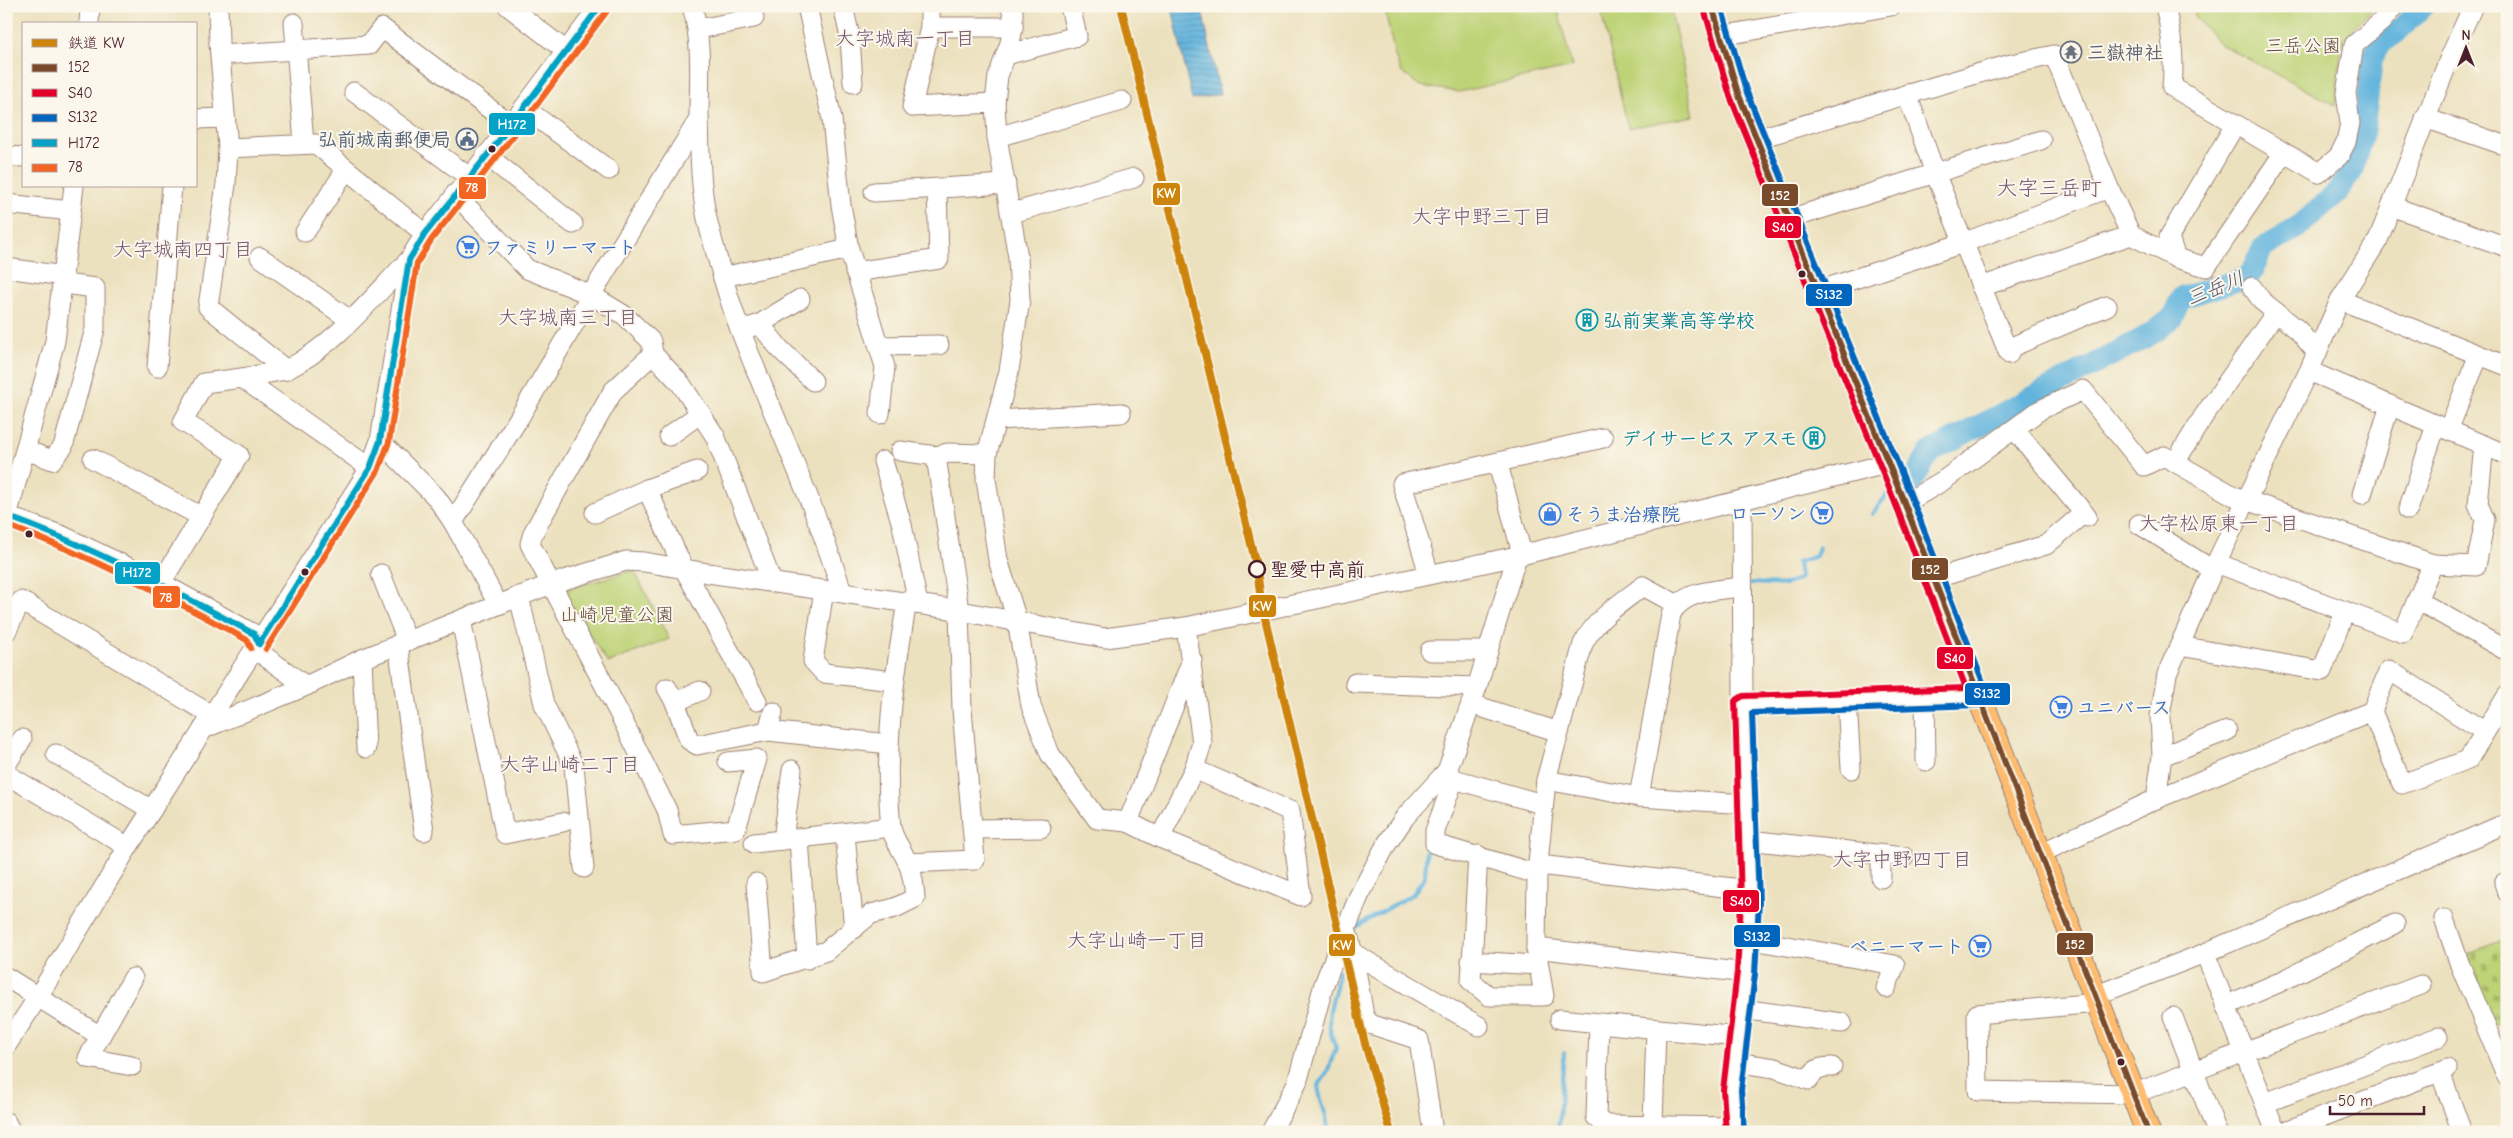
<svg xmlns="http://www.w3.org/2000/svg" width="2513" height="1138" viewBox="0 0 2513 1138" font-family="'Comic Neue','Klee One',sans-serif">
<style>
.cemetery{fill:url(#cemetery-stones);stroke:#847951}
.park{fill:#bed377;stroke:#847951}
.water{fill:url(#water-rules);stroke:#566a84}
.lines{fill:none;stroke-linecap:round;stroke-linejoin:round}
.stream{stroke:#62b4dd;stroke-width:4}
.river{stroke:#62b4dd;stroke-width:22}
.minor-casing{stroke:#9b8074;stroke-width:21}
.major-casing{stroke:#9b8074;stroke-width:26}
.minor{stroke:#fff;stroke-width:19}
.major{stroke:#fdbc6f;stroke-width:24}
.bus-1-casing{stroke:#fbf7ec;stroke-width:10}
.bus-2-casing{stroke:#fbf7ec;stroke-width:10}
.bus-3-casing{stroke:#fbf7ec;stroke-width:10}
.bus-4-casing{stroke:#fbf7ec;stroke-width:10}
.bus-5-casing{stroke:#fbf7ec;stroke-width:10}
.bus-1{stroke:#7a4b2a;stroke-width:6}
.bus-2{stroke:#e4002b;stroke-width:6}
.bus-3{stroke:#0065bd;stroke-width:6}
.bus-4{stroke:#04a2c6;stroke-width:6}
.bus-5{stroke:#f26522;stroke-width:6}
.rail-1-casing{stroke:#fbf7ec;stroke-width:11}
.rail-1{stroke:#cc840b;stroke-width:8}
.bus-dot{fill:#4a1f2b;stroke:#fbf7ec;stroke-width:2}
.stop-dot{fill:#fbf7ec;stroke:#4a1f2b;stroke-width:2.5}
.labels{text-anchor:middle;stroke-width:4;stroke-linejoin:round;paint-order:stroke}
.park-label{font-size:19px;fill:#674c3e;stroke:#fbf7ec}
.worship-label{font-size:19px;font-weight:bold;fill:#5b616d;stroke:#fbf7ec;text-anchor:start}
.service-label{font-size:19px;font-weight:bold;fill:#4e5e75;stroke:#fbf7ec;text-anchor:end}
.shop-label{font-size:19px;font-weight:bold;fill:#366cbe;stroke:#fbf7ec;text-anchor:start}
.culture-label{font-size:19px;font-weight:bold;fill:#0d838f;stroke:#fbf7ec;text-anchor:start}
.stop-label{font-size:19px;font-weight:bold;fill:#4a1f2b;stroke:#fbf7ec;text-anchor:start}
.neighbourhood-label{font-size:20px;fill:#745572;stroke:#fbf7ec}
.water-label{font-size:20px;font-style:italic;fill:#525369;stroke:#fbf7ec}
.quarter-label{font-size:21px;fill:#745572;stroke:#fbf7ec}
.line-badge{stroke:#fbf7ec;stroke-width:2}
.badge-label{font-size:14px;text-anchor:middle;font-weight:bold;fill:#fff}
</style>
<defs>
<pattern id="cemetery-stones" width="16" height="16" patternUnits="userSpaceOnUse" patternTransform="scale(1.25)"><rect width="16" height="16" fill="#bed377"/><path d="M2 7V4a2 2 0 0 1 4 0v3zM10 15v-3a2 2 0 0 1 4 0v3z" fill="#a5b567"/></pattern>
<pattern id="water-rules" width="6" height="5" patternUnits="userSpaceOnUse" patternTransform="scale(1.25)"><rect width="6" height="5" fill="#62b4dd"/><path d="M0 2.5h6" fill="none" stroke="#5392b3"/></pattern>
</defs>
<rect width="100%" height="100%" fill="#fbf7ec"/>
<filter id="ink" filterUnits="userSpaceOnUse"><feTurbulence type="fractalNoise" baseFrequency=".02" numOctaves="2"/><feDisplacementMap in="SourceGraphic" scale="10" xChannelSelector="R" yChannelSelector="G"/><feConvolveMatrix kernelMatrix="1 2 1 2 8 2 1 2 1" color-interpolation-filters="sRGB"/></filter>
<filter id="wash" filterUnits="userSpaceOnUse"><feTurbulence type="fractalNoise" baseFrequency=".0096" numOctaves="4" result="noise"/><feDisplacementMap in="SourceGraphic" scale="20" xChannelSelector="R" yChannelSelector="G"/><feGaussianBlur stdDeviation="1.12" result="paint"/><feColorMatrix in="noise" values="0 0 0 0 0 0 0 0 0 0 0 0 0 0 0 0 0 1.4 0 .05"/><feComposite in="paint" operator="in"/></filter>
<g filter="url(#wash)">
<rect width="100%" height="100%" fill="#ece1be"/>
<path class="cemetery" d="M2507,938V1018L2494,1024L2462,957Z"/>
<g class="park">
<path d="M1384,6H1557L1572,67L1459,92L1420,86L1401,72L1395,56Z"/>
<path d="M1600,6H1670L1694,116L1628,128Z"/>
<path d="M2192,6H2375L2343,39L2335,105L2220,44L2196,18Z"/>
<path d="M634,570L669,639L608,663L561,591Z"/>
</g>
<path class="water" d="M1180,6H1201L1220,94L1192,100L1172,8Z"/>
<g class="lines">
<g class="stream">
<path d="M1872,514L1887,495L1893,493"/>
<path d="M1751,583C1770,583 1785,589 1800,578L1798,562L1816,556L1819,547"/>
<path d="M1354,928L1413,894L1425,877L1427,843"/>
<path d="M1328,1132C1328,1116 1320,1102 1318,1086L1326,1075L1336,1048C1321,1013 1335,1004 1339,971"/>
<path d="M1558,1132L1564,1053"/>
</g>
<path class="river" d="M1909,487L1930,452L2153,333L2172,318L2181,298L2236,281L2250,275L2263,248L2297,228L2337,193L2353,168L2364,128L2372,59L2379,45L2396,33L2423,6"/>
</g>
</g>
<g filter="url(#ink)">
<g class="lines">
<g class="minor-casing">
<g id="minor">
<path d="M218,6L219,44L228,148L226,184L208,307L286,370C335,345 371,299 409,260"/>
<path d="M508,6L566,51"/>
<path d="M692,6C703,44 699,80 699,118C700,153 700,193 709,227C718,262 728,298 741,332C774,419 815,503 842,592"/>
<path d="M807,6L832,119L841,205L849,249L885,367L880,414"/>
<path d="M843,6L850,37L853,83"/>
<path d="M930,6V27L912,107L995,103"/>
<path d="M1010,6L1013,12V27L1010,43L998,76L995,103L997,137L1018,257L1020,300L1009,371L987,454L986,479L998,560L1017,620L1031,706L1050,754L1097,819L1128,822"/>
<path d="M2165,6C2172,34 2175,58 2172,87L2319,173L2339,156L2346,142L2350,123L2346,93L2354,45L2382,21L2394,6"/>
<path d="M294,23L304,143"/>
<path d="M89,24L90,6"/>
<path d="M930,27H1013"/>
<path d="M699,29L754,18"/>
<path d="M1720,36L1891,6"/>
<path d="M221,55L369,45L382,28L511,125"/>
<path d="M1006,55L1077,36L1070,6"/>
<path d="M354,92L469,177"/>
<path d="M1907,94L1935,173L2009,354"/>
<path d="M524,108L609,170"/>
<path d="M2425,118L2507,146"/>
<path d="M196,119L225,118"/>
<path d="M997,137L1122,101"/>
<path d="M1756,139L2007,65L2054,55L2109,188L1963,243L1818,291"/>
<path d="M228,148L316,144L425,234"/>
<path d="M486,155L573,224"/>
<path d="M6,156L24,157"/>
<path d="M2109,188L2131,235L2176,258L2206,267L2283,154"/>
<path d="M874,192L1006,184"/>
<path d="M455,194L527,269L591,295L624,315L651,341L653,354L681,384L715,436L772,582"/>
<path d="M6,204L71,211"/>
<path d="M2391,206L2507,247"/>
<path d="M1012,213L1134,178"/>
<path d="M1789,219L2041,140"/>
<path d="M305,232L346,170"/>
<path d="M260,257L350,320"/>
<path d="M2176,258L2169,237L2235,125"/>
<path d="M6,268L64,276"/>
<path d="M855,272L939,259L937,189"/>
<path d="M723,277L849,249"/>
<path d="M1981,287L2131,235"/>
<path d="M2252,287L2262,301L2298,330L2317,353"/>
<path d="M2340,300L2507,366"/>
<path d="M760,324L779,348L813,381"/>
<path d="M748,328L760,324L800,299"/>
<path d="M879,346L939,345"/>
<path d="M2007,349L2107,306"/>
<path d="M653,354L613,391L533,533L530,544L619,713L667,810L673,835L736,829L757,759L728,762"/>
<path d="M157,367L172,186"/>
<path d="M2309,371L2507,455"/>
<path d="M242,378L286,370"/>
<path d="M997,420L1121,413"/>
<path d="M2015,430L2087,517"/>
<path d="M2448,430L2479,355"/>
<path d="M669,436L701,413"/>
<path d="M380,441L436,497L453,522L498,604"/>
<path d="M26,450L52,460L63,447L95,329V288L64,284"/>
<path d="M900,451L936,456"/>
<path d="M93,459L202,517"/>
<path d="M883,461L902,525L918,604"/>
<path d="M2176,461L2203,417L2276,312"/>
<path d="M1498,464L1522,554"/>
<path d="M647,489L683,567L757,701"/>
<path d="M2362,494L2390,405"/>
<path d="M1904,504L1944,480L2040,410L2083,390L2144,466L2164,456L2234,496L2433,564L2417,600L2507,651"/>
<path d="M2408,510L2436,425"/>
<path d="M595,513L647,489L697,471"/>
<path d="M6,516L63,536L161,583L254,634L263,655L306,686"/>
<path d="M7,516L55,341L74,186"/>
<path d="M453,522L519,418L591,295L699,119"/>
<path d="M2139,524L2213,570"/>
<path d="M2216,563L2403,633L2417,600"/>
<path d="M2433,564L2476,566L2485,520L2478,504L2484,445"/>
<path d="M381,574L407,641"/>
<path d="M1429,574L1402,484L1603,438"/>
<path d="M1933,579L2046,545L2084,513"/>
<path d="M161,583L239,455L183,422L204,383L242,378L370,468"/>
<path d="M824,590L813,661L824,673L894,681"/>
<path d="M519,596L544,704L574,766L584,868"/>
<path d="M1676,604L1643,586C1620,604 1596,618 1583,644L1546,780L1639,797L1746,804"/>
<path d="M461,620L505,834L563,822"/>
<path d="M6,632L21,601L213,716"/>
<path d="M398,644L424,831"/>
<path d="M2180,646L2322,671L2345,611"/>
<path d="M1430,651H1488"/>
<path d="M362,659L366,748"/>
<path d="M1192,660L1128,822L1160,838L1301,896L1290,811L1194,769"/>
<path d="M2389,670L2485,732L2468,760L2402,784L2372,711Z"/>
<path d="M1355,683L1477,687"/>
<path d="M667,688L675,702L689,740L697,745L768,731L889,744"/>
<path d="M1925,698L1926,761"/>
<path d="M1847,701L1851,769"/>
<path d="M675,702L700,691"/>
<path d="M1471,704L1559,732"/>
<path d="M1743,705L1979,696"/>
<path d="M203,729L306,686L362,659L551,584L626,561L644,562L708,573L950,609L1105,638L1186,627L1517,556L1886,464"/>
<path d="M768,731L773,712"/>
<path d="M2485,732L2507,696"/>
<path d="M56,754L152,810"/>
<path d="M2162,756L2227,731"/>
<path d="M6,765L22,739"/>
<path d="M792,770L783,840L891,827"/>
<path d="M1447,771L1454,779L1435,831V844L1537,874"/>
<path d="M6,774L128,847"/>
<path d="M1454,779L1542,804"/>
<path d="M1639,797L1671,614C1683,590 1718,590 1742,587"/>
<path d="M2156,799L2372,711"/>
<path d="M974,829L1041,828"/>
<path d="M845,834L854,929"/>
<path d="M799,838L807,959"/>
<path d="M1160,838L1194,769L1202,743L1186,627"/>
<path d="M1748,840L1904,857"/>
<path d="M754,843L783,840"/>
<path d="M2041,853L2156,799L2162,756L2160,716L2167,674L2216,563L2309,371L2340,300L2378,240L2450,57L2473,6"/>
<path d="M1478,855L1471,981L1489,996H1544L1536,948L1537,874L1546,780"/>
<path d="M1881,855V878"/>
<path d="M908,863L975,860L962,709L959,610L936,456L948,453L987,454"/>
<path d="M1539,865L1750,890"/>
<path d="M756,883L763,972L826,951L871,914L895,908L915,898C914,886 913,873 907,861C902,850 893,839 891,827C883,751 894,677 907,602"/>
<path d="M2504,883L2507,892"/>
<path d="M2444,919L2460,965L2507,1077"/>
<path d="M1346,929L1353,953L1364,1016L1370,1024L1419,1040L1433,1132"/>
<path d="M1747,939L1895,965L1886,988"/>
<path d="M1536,948L1746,973"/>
<path d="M1353,953L1479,1026"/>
<path d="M2205,953L2276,1132"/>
<path d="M1471,961L1537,965"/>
<path d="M6,977L100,1036"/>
<path d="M2094,996L2205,953L2507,823"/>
<path d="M2097,1003L1977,1014L1978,1091L2133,1094L2421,985"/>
<path d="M2225,1006L2278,983L2395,924"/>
<path d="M1742,1009L1842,1023"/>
<path d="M2173,1017L2217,1132"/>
<path d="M1560,1019L1738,1037"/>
<path d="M1599,1024L1596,1117L1605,1125"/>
<path d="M6,1046L38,997L128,847L370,468L380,441L409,260L425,234L511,125L600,6"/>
<path d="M1735,1062L1775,1068L1809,1080C1814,1069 1819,1067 1832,1067"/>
<path d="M132,1066L88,1058L133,978"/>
<path d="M2440,1072L2462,1132"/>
<path d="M2265,1103L2438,1037"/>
<path d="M6,1122L11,1132"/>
<path d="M1653,1124L1656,1030"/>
<path d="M1271,1132L1297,1083L1324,984L1359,896L1386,845L1405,817L1447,771L1477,687L1517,556"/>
<path d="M1605,1132V1125L1734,1127"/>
<path d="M1735,1132L1732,1090L1746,973L1750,902L1743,705L1742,500"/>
<path d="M2283,1132L2447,1069"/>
</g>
</g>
<g class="major-casing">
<path id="major" d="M1712,6L1738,93L1756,139L1902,497L2148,1132"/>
</g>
<use href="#minor" class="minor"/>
<use href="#major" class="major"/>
<g class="bus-1-casing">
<path id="bus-1" d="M1712,6L1738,93L1902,497L2148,1132"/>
</g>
<g class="bus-2-casing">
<path id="bus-2" d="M1704,9L1730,96L1894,500L1966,688L1743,696L1735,701L1741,902L1737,972L1723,1090L1726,1132"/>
</g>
<g class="bus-3-casing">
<path id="bus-3" d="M1721,6L1746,90L1910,494L1988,695L1986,702L1979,705L1752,713L1759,902L1755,974L1741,1090L1744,1131"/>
</g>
<g class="bus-4-casing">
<g id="bus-4">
<path d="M6,516C93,547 173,590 254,634L259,644"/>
<path d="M259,644L370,468L380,441L409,260L425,234L511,125L600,6"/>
</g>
</g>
<g class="bus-5-casing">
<g id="bus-5">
<path d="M6,525C91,556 169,597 247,640L251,648"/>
<path d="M266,649L378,471L389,442L417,263L432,239L518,130L607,11"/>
</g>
</g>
<use href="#bus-1" class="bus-1"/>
<use href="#bus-2" class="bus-2"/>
<use href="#bus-3" class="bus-3"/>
<use href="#bus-4" class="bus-4"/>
<use href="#bus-5" class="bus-5"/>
<g class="rail-1-casing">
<path id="rail-1" d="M1121,6L1257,569L1261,601L1365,1044L1391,1132"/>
</g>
<use href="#rail-1" class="rail-1"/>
</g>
</g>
<defs>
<g id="temple-ring" transform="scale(1.125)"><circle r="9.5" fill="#fbf7ec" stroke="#6b7280" stroke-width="1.5"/><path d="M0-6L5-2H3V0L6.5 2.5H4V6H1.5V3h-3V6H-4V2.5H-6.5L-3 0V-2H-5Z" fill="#6b7280"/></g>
<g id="civic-ring" transform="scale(1.125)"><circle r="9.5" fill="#fbf7ec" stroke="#5c6f8a" stroke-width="1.5"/><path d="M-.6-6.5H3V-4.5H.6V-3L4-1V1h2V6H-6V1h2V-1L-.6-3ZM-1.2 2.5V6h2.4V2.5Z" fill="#5c6f8a"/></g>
<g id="supermarket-ring" transform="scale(1.125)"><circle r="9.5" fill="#fbf7ec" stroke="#3f7fe0" stroke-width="1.5"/><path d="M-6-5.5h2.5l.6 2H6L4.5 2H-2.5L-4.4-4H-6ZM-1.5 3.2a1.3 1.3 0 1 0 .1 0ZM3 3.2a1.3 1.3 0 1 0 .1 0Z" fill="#3f7fe0"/></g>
<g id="building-ring" transform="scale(1.125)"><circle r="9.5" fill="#fbf7ec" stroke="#0f9aa8" stroke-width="1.5"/><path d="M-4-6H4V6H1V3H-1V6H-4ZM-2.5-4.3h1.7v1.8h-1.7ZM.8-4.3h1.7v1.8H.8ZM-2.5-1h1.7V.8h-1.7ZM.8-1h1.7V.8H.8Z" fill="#0f9aa8"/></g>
<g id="shop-ring" transform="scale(1.125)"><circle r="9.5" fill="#fbf7ec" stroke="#3f7fe0" stroke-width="1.5"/><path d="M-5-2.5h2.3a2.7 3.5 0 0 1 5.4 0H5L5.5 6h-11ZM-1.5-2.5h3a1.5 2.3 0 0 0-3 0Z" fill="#3f7fe0"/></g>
</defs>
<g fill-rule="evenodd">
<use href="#temple-ring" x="2071" y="52"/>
<use href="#civic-ring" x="467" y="139"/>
<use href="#supermarket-ring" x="468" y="247"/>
<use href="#building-ring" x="1587" y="320"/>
<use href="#building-ring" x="1814" y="438"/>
<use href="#supermarket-ring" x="1822" y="513"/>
<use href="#shop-ring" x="1550" y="514"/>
<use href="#supermarket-ring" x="2061" y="707"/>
<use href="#supermarket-ring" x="1980" y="946"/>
</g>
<g class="bus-dot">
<circle cx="492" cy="149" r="4.5"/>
<circle cx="1802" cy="274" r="4.5"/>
<circle cx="29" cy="534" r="4.5"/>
<circle cx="305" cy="572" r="4.5"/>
<circle cx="2121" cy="1062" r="4.5"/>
</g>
<circle class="stop-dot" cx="1257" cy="569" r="8"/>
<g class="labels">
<g class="park-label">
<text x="2303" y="52">三岳公園</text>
<text x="617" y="621">山崎児童公園</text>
</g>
<g class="worship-label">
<text x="2087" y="59">三嶽神社</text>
</g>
<g class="service-label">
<text x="451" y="146">弘前城南郵便局</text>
</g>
<g class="shop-label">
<text x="484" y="254">ファミリーマート</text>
<text x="1806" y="520" text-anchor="end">ローソン</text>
<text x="1566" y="521">そうま治療院</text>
<text x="2077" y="714">ユニバース</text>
<text x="1964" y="953" text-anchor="end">ベニーマート</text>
</g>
<g class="culture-label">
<text x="1603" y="327">弘前実業高等学校</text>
<text x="1798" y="445" text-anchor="end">デイサービス アスモ</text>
</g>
<g class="stop-label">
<text x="1270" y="576">聖愛中高前</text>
</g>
<g class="neighbourhood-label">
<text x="905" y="45">大字城南一丁目</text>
<text x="1482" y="223">大字中野三丁目</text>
<text x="183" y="256">大字城南四丁目</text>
<text x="568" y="324">大字城南三丁目</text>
<text x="2219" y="530">大字松原東一丁目</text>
<text x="570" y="771">大字山崎二丁目</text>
<text x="1902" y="866">大字中野四丁目</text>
<text x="1137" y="947">大字山崎一丁目</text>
</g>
<g class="water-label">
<text transform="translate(2215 288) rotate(-22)" y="7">三岳川</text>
</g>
<g class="quarter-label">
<text x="2049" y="195">大字三岳町</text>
</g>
</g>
<g class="line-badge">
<rect x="488" y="112" width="48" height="24" rx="5" fill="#04a2c6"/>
<rect x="458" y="176" width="29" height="24" rx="5" fill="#f26522"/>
<rect x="1152" y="182" width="29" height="24" rx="5" fill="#cc840b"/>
<rect x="1761" y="183" width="38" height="24" rx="5" fill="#7a4b2a"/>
<rect x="1764" y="215" width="38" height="24" rx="5" fill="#e4002b"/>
<rect x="1805" y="283" width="48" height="24" rx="5" fill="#0065bd"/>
<rect x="1911" y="557" width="38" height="24" rx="5" fill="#7a4b2a"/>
<rect x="114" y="561" width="47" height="24" rx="5" fill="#04a2c6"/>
<rect x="152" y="585" width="29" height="24" rx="5" fill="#f26522"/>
<rect x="1248" y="594" width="29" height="24" rx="5" fill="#cc840b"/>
<rect x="1936" y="646" width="38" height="24" rx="5" fill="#e4002b"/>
<rect x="1964" y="682" width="47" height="24" rx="5" fill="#0065bd"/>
<rect x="1722" y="889" width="38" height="24" rx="5" fill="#e4002b"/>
<rect x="1733" y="924" width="48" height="24" rx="5" fill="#0065bd"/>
<rect x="2056" y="932" width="38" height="24" rx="5" fill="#7a4b2a"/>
<rect x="1328" y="933" width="28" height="24" rx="5" fill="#cc840b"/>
</g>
<g class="badge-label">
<text x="512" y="129">H172</text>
<text x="472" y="192">78</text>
<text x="1166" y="198">KW</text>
<text x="1780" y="200">152</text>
<text x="1783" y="232">S40</text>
<text x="1829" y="299">S132</text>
<text x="1930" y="574">152</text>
<text x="137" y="577">H172</text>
<text x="166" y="602">78</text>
<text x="1262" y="611">KW</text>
<text x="1955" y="663">S40</text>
<text x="1987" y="698">S132</text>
<text x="1741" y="906">S40</text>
<text x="1757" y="941">S132</text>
<text x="2075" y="949">152</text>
<text x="1342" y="950">KW</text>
</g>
<rect width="2513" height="1138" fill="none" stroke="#fbf7ec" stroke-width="25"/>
<rect x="22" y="22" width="175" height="165" fill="#fbf7ec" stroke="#b4a19f"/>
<rect x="32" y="39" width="25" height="8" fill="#cc840b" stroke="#b4a19f"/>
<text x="68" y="48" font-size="15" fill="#4a1f2b">鉄道 KW</text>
<rect x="32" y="64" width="25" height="8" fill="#7a4b2a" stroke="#b4a19f"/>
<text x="68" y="72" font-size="15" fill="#4a1f2b">152</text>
<rect x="32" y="89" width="25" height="8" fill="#e4002b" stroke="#b4a19f"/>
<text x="68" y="98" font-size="15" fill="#4a1f2b">S40</text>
<rect x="32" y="114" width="25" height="8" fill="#0065bd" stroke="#b4a19f"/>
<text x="68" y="122" font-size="15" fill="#4a1f2b">S132</text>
<rect x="32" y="139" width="25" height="8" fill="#04a2c6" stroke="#b4a19f"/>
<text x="68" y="148" font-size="15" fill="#4a1f2b">H172</text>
<rect x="32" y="164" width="25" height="8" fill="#f26522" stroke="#b4a19f"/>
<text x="68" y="172" font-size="15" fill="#4a1f2b">78</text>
<g transform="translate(2466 48)" stroke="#fbf7ec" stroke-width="4" paint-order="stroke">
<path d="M0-4L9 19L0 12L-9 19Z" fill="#4a1f2b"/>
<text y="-8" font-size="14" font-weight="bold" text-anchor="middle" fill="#4a1f2b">N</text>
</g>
<path d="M2330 1106v8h94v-8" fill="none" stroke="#4a1f2b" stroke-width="2.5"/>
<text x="2338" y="1106" font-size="15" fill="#4a1f2b" stroke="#fbf7ec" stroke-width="4" paint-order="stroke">50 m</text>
</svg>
